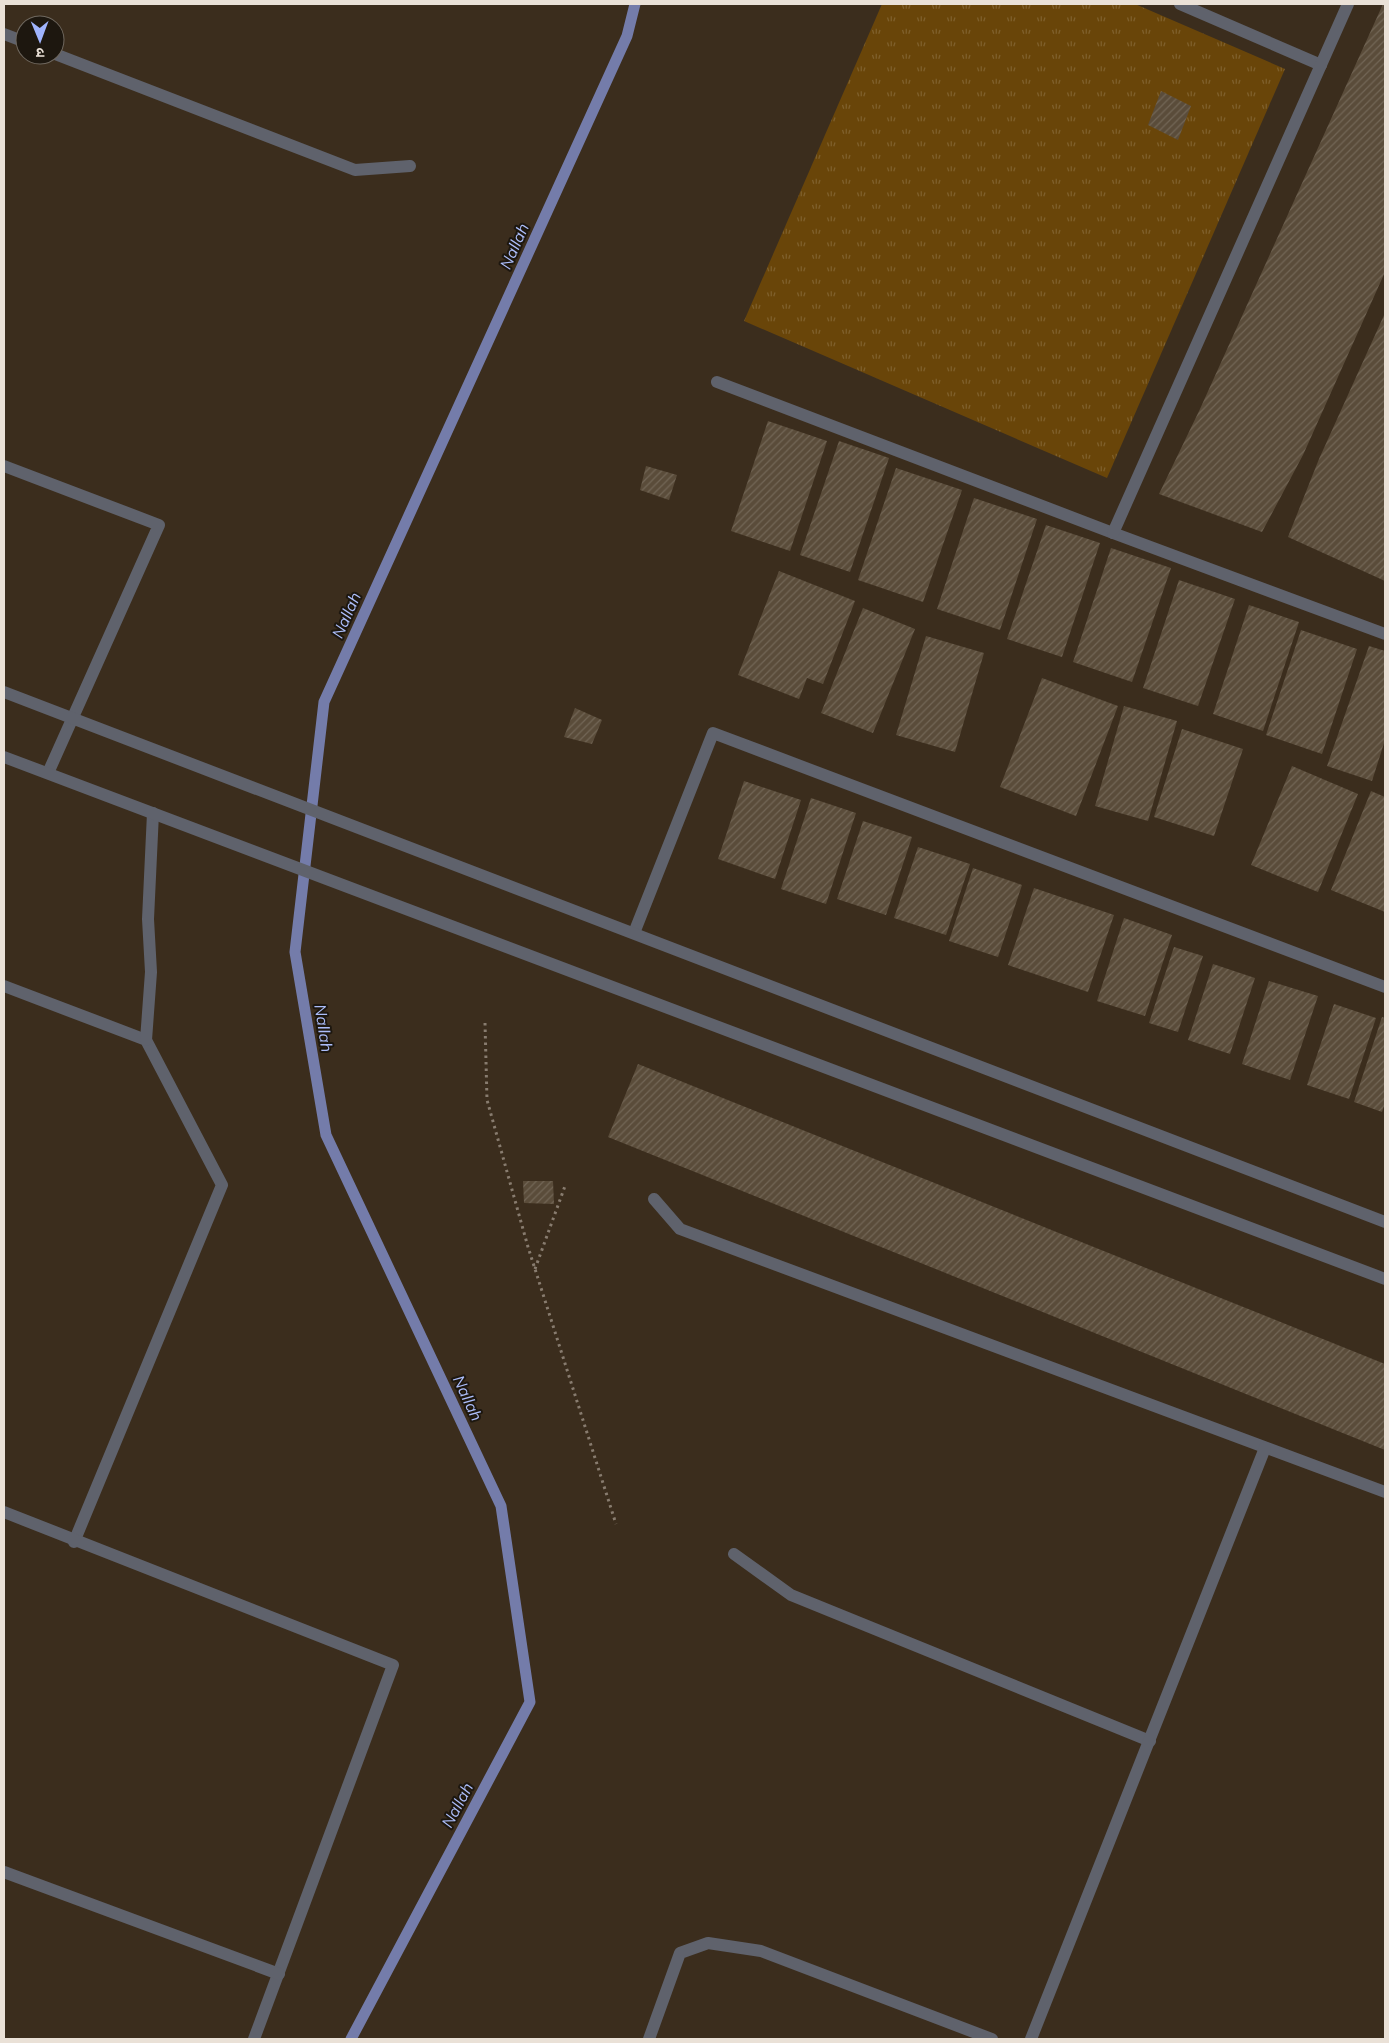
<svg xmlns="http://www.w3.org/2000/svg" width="1389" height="2043" viewBox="0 0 1389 2043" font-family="Mulish,'Noto Sans Devanagari',sans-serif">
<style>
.grass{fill:url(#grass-tufts)}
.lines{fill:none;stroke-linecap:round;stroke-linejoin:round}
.stream{stroke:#747caa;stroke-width:11}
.building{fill:url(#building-hatch)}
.path{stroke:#887c6f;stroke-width:3;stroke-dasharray:2.5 4;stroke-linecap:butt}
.minor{stroke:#5f626c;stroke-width:12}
.tertiary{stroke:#5f626c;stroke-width:12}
.labels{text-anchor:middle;stroke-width:4;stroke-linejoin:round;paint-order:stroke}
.water-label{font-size:16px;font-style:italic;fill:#acbdf9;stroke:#1d170f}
</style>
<defs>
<pattern id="grass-tufts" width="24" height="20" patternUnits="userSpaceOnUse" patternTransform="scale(1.25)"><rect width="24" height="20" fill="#694509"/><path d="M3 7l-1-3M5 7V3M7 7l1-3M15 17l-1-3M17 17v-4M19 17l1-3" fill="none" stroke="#7f602c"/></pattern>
<pattern id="building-hatch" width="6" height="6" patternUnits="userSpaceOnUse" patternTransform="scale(1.25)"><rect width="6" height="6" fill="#5a4c3a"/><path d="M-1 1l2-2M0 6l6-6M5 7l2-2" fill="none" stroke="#726656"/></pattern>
</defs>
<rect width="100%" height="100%" fill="#3b2d1d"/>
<path class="grass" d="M882,4H1135L1285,69L1107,478L744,321Z"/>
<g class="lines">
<path class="stream" d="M351,2039L530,1702L501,1506L326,1135L295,952L324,702L627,36L635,4"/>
</g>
<g class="building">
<path d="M1383,4H1385V272L1303,455L1262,532L1159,494L1200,409Z"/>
<path d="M1161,91L1191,106L1178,140L1148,125Z"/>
<path d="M1385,313V581L1288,537L1319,459Z"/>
<path d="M768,421L827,441L790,551L731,531Z"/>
<path d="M839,441L889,458L850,572L800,555Z"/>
<path d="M646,466L677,475L669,500L640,490Z"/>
<path d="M896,468L962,490L923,602L858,580Z"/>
<path d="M974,498L1037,519L1000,630L937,609Z"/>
<path d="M1046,525L1100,543L1062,657L1007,639Z"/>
<path d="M1111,548L1171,568L1132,682L1073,662Z"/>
<path d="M779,571L855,601L823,684L807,678L799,699L738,675Z"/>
<path d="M1179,580L1235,599L1198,706L1143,688Z"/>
<path d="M1249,605L1299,622L1263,731L1213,714Z"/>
<path d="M863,608L915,629L873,733L821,713Z"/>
<path d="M1301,630L1357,649L1322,754L1266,735Z"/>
<path d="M926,636L984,653L955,752L896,735Z"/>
<path d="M1369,646L1385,651V740L1372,781L1327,766Z"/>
<path d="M1042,678L1118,706L1076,816L1000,787Z"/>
<path d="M1124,706L1177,721L1148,821L1095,806Z"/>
<path d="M575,708L602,720L592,744L564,737Z"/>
<path d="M1182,729L1243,749L1214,836L1154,817Z"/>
<path d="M1292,766L1358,794L1318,892L1251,865Z"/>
<path d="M744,781L801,800L775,879L718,859Z"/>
<path d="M1371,791L1385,797V912L1331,890Z"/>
<path d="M811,798L856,813L826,904L781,889Z"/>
<path d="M863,821L912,837L886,915L837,899Z"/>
<path d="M918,847L970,864L946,935L894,918Z"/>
<path d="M973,868L1022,885L998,957L949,941Z"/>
<path d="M1034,888L1114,915L1088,992L1008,965Z"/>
<path d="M1124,918L1172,935L1145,1016L1097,1001Z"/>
<path d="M1174,947L1203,956L1178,1032L1149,1023Z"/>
<path d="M1213,964L1255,978L1230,1054L1188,1040Z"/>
<path d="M1269,981L1318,996L1290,1080L1242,1064Z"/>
<path d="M1334,1004L1376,1018L1349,1099L1307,1085Z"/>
<path d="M1382,1017L1385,1018V1103L1382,1112L1354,1102Z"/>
<path d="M638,1064L1385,1364V1450L608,1137Z"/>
<path d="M523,1181H553L554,1204L524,1203Z"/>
</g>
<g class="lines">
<g class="path">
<path d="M485,1023L487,1100L528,1247L616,1524"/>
<path d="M535,1269L565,1186"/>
</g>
<g class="minor">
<path d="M1180,4L1321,65"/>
<path d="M4,34L25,42"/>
<path d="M55,54L355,170L410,166"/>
<path d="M717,382L1113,533L1385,634"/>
<path d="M4,466L159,525L48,773"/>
<path d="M1113,533L1348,4"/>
<path d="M634,933L713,733L1385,987"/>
<path d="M4,986L146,1040L222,1185L74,1542"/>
<path d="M146,1040L151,972L148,919L153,813"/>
<path d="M654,1199L680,1229L1385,1492"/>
<path d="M4,1512L393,1665L254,2039"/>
<path d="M734,1554L791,1595L1150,1741"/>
<path d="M4,1872L279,1974"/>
<path d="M649,2039L680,1953L708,1943L761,1951L992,2039"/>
<path d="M1031,2039L1265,1448"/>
</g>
<g class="tertiary">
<path d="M4,692L1385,1222"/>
<path d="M4,757L1385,1279"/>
</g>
</g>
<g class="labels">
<g class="water-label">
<text transform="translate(514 246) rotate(-66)" y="6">Nallah</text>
<text transform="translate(346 615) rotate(-66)" y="6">Nallah</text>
<text transform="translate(324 1028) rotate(81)" y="6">Nallah</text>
<text transform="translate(468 1398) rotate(65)" y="6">Nallah</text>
<text transform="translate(457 1805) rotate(-62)" y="6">Nallah</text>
</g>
</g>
<rect width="1389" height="2043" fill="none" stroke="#eae1d7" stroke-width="10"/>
<g transform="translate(40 40) rotate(179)"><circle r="24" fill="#1d170f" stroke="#6f685f"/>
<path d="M0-4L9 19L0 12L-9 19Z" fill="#9fb3fd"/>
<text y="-8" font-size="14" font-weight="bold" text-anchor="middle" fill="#eae1d7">उ</text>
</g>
</svg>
